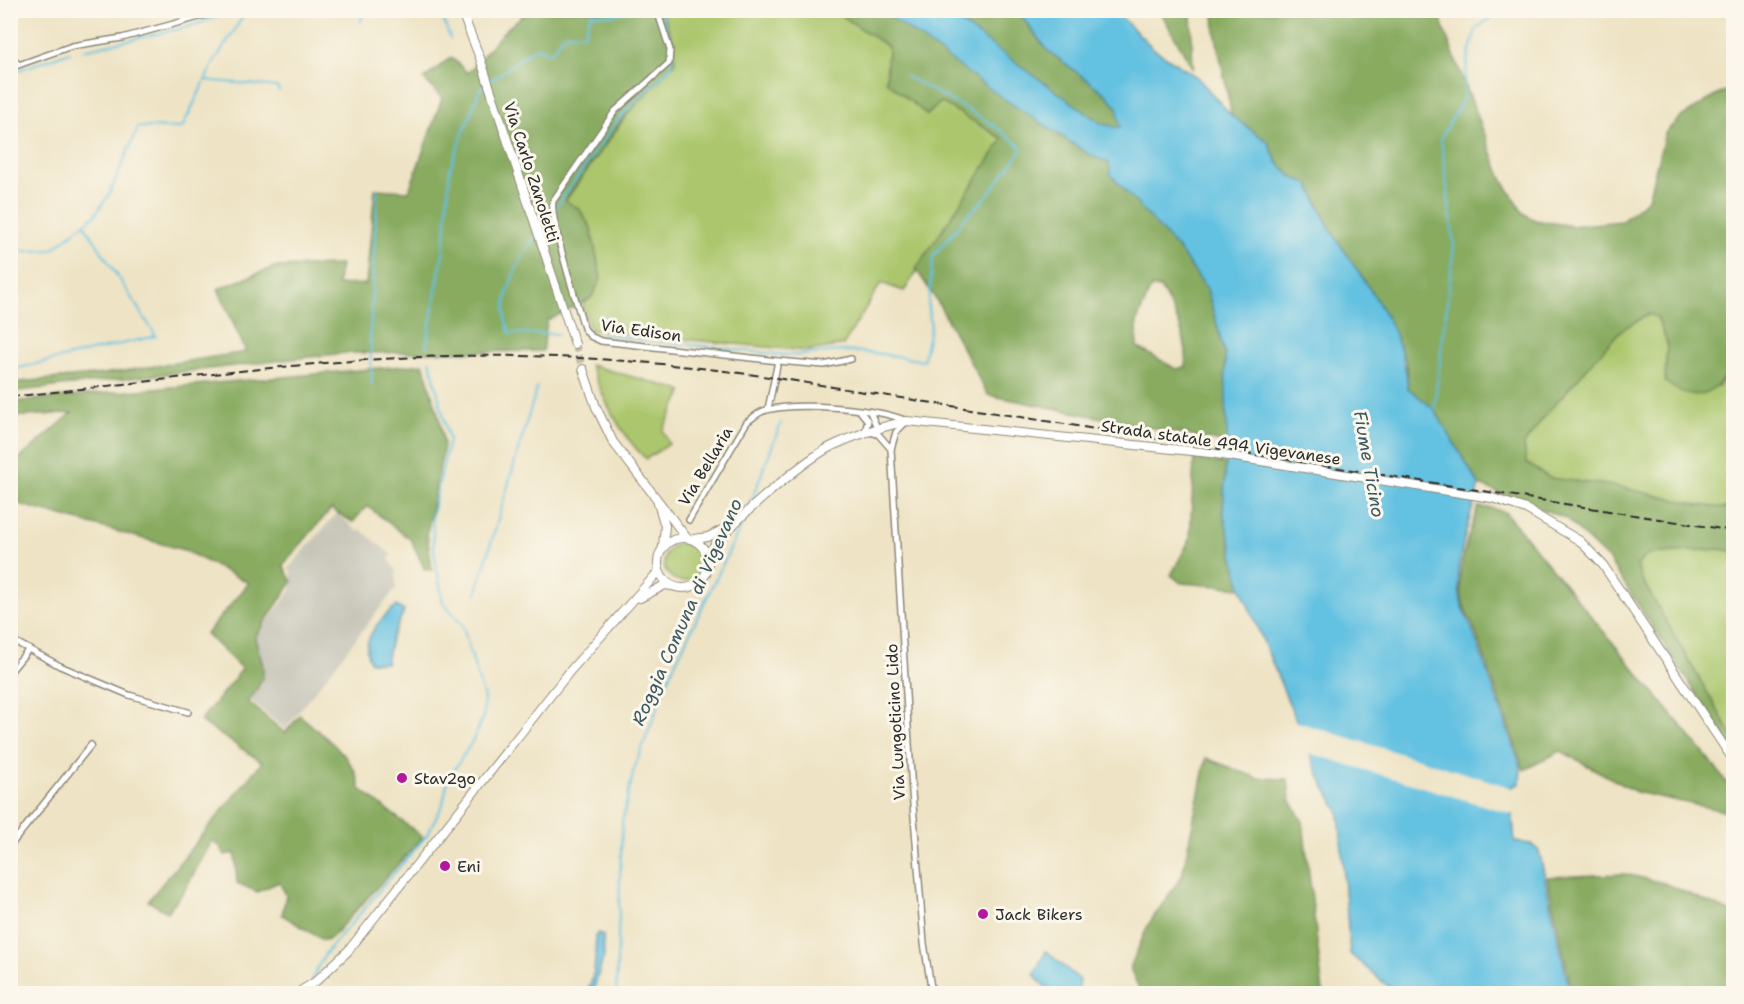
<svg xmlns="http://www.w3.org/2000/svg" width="1744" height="1004" viewBox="0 0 1744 1004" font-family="'Shantell Sans',sans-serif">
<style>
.industrial{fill:#c6c5b8}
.green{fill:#abc66c;stroke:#6b784c;stroke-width:1.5}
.forest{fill:#88ab60;stroke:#5a6b46;stroke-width:1.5;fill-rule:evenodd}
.water{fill:#63c1e1;stroke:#477686;stroke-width:1.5}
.pier{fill:#eee3c4}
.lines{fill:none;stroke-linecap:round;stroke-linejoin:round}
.stream{stroke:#63c1e1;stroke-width:2}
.secondary-tunnel{stroke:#c7bea5;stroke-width:8;stroke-dasharray:8 4;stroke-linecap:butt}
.minor-casing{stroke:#8c8778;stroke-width:8}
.secondary-casing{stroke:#8c8778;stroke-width:10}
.primary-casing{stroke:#8c8778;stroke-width:10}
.minor{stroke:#fff;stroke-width:5}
.secondary{stroke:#fff;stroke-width:8}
.primary{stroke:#fff;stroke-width:8}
.rail{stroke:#2b2b2b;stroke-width:2;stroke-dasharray:9 4.5;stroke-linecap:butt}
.poi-dot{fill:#b5179e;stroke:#fbf7ec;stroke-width:2}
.labels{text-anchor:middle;stroke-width:6;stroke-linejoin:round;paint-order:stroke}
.street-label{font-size:16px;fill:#2b2b2b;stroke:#fbf7ec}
.poi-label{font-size:16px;fill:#2b2b2b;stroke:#fbf7ec;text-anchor:start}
.water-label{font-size:18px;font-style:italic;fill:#3c5862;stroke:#fbf7ec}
</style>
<rect width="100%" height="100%" fill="#fbf7ec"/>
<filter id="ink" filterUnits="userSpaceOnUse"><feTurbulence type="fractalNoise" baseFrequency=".0167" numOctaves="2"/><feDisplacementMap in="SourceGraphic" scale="12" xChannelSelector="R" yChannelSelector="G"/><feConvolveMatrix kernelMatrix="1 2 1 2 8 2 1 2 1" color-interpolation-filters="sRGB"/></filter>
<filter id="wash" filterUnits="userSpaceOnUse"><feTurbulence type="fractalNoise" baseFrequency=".008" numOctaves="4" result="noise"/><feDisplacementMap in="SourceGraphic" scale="24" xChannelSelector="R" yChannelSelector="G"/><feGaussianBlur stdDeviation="1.35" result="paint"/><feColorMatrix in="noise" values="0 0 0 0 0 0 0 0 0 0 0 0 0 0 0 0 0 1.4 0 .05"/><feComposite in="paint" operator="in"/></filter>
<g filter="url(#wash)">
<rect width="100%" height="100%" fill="#eee3c4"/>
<path class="industrial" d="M337,513L358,532L360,529L392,555L389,559L396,571V588L285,729L250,700L262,684L264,671L255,637L291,591L292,574L289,568Z"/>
<g class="green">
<path d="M662,11H835L888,47L927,115L941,102L1004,139L904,291L881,283L843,345L807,351L590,330L583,304L591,298L601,279L591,228L580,210L565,201L635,104Z"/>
<path d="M1649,314L1657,317L1667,343L1665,382L1719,386L1733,366V509L1699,505L1615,486L1550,478L1526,463L1524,444L1548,412L1621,330Z"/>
<path d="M590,365L683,391L663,430L669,444L646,459C618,432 605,401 590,365Z"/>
<circle cx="683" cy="562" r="19"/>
<path d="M1719,549L1733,551V737L1641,578L1637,565L1648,554Z"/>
</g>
<g class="forest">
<path d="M528,11H662L674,44L675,63L621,121L565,200L580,210L591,228L601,279L591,298L547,321L543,351L345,353L11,392L10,383L103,374L246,352L218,289L274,267L341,265L337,285L366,284L375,189L409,191L442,98L424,79L451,57L468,73L504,31Z"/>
<path d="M835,11H1018L1047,50L1106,94L1117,107L1121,128L1179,250L1207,289L1225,354L1227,443L988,395L937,301L916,269L1003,139L941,102L927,115L886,81L888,47ZM1151,287L1160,288C1174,310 1189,340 1186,367L1176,369L1137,347V321Z"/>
<path d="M1160,11H1191L1193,69Z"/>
<path d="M1214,11H1440L1443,27L1502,179L1523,213L1535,220L1572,226L1622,221L1648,199L1665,133L1681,117L1717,95L1733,88V366C1713,395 1696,405 1665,382L1667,343L1657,317L1649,314L1621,330L1548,412L1524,444L1526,463L1550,478L1615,486L1699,505L1733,509V551L1719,549L1648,554L1637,565L1641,578L1733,737V750L1609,560L1565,518L1479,485L1434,409L1408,388L1406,361L1332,232L1309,184L1292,177L1277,162L1268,142L1232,116L1215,32Z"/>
<path d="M423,364L439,417L444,445L427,533L432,570H425L411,540L367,506L353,522L331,509L283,565L292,582L255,637C263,670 271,673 248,702L285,733L300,715C322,736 357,757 360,789L423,837L330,939L323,940L282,915L286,895L279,882L257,892L237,883L235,853L225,855L220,846L212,841L184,891L167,912L148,901L262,762L200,721L242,669L206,634L249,583L184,550L11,502V466L72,413L11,417V402Z"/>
<path d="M1194,459L1226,464L1223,511L1241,588L1181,583L1171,575L1190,539Z"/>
<path d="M1478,507L1492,508L1506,513L1720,773L1733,793V813L1636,792L1561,751L1524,770L1473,625C1448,587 1465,547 1478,507Z"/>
<path d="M1206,758L1257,778L1288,779L1290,799L1303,822L1323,993H1141L1130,968L1148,925L1182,876Z"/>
<path d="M1625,874L1664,883L1733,913V993H1572L1547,877Z"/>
</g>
<g class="water">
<path d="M883,11H944L1102,124L1120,128L1117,107L1106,94L1047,50L1018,11H1115L1154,49L1197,77L1232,116L1268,142L1277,162L1292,177L1309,184C1317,200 1323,218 1333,233C1365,286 1403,323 1408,388L1434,409L1479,485C1467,533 1444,580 1471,626L1521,767L1520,783L1510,788L1515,842L1531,844L1539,851L1570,993H1396L1350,954L1339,812L1321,780L1241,588L1223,511L1227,443L1225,354L1207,289L1179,250L1111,175L1109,163L1090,155L1004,99Z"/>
<path d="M396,606L404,611L391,639L386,663L370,662C359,641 380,619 396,606Z"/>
<path d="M598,933L603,935L604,956L595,985V993H585C596,980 596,953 595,937Z"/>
<path d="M1046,951L1080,980L1079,988L1084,993C1059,994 1049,996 1034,974Z"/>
</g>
<path class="pier" d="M1294,721L1516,789L1513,790L1515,815L1306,752Z"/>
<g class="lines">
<g class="stream">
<path d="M440,10L450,38"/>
<path d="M361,22L363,10"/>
<path d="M83,50L188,27L236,10"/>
<path d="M10,73L70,52"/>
<path d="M205,80L277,87L279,91"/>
<path d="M490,81L536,47L551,53L565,33L584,34L591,14L613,15L633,10"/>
<path d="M555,209L620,117L671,67L673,53L661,10"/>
<path d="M539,231L552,214"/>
<path d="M536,236C518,261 495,302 510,333L559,334"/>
<path d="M10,252L52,250L95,215L110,193L138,127L182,128L213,64L247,10"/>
<path d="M602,335L784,355C805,356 824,351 844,351C871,352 897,356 923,361L931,325L928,306L933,257L964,219L986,197L1019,154L1021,147C987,116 945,99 906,76"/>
<path d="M426,347L444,247L450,168L480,89L486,85"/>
<path d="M10,370L156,336L84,224"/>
<path d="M372,384L370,337L377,190"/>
<path d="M1434,409L1454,246L1441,138L1463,99L1468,57L1476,29L1495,15L1547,10"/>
<path d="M750,504L781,423"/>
<path d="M476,594L537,387"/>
<path d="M311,980L325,954L427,835L443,804L448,779L472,742L483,717L484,698L462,624L443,603L434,552L432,515L449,440L430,361"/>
<path d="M616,994L622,823L634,769L671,672L745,518"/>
</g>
</g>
</g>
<g filter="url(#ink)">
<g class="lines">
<path class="secondary-tunnel" d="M575,344L583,369"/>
<g class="minor-casing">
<g id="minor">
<path d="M657,10L670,50L669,63L615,111L553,201C549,219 578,305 584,328L590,336L601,341L778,361L768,409"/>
<path d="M10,56L18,64"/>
<path d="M10,68L72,46L122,38L225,10"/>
<path d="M778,361L824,365L851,359"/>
<path d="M860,411L868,421L865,431L878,434L891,449"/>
<path d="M870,412L876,425L873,429"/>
<path d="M689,520L747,422C753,418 759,411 767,410C798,402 877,408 907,421L896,432L891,449L912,792L924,943L932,994"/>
<path d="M10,639L60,666L129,695L188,712"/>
<path d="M10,672L28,650"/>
<path d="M10,846L91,745"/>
</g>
</g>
<g class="secondary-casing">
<g id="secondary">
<path d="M461,10L480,58L575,344"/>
<path d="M583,369L596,407L613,442L686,537"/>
<path d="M658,503L665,526L663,546"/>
</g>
</g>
<g class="primary-casing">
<g id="primary">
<circle cx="683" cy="563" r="25"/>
<path d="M694,539L708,537L724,529"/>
<path d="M707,556C723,528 803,461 832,446C857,434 880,427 907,421L1210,453L1492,498L1526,509L1580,541L1603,565L1734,761"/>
<path d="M640,598L665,585L672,586"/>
<path d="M296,994L315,982L348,951L570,671L659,571"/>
</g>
</g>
<use href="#minor" class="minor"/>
<use href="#secondary" class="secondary"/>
<use href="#primary" class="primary"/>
<path class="rail" d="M10,397C140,383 269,365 399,358C529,351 660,360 789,380L1734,531"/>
</g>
</g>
<g class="poi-dot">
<circle cx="402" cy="778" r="6"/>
<circle cx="445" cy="866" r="6"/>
<circle cx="983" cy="914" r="6"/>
</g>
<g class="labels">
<g class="street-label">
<text transform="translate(532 172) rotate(72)" y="6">Via Carlo Zanoletti</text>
<text transform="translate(641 330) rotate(8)" y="6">Via Edison</text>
<text transform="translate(1221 442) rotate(8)" y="6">Strada statale 494 Vigevanese</text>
<text transform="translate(705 466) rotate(-59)" y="6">Via Bellaria</text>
<text transform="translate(895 722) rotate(-93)" y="6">Via Lungoticino Lido</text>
</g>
<g class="poi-label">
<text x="414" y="784">Stav2go</text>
<text x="457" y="872">Eni</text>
<text x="995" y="920">Jack Bikers</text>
</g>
<g class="water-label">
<text transform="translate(1369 464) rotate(80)" y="6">Fiume Ticino</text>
<text transform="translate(687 612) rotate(-66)" y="6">Roggia Comuna di Vigevano</text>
</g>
</g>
<rect width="1744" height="1004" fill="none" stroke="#fbf7ec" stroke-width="36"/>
</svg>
